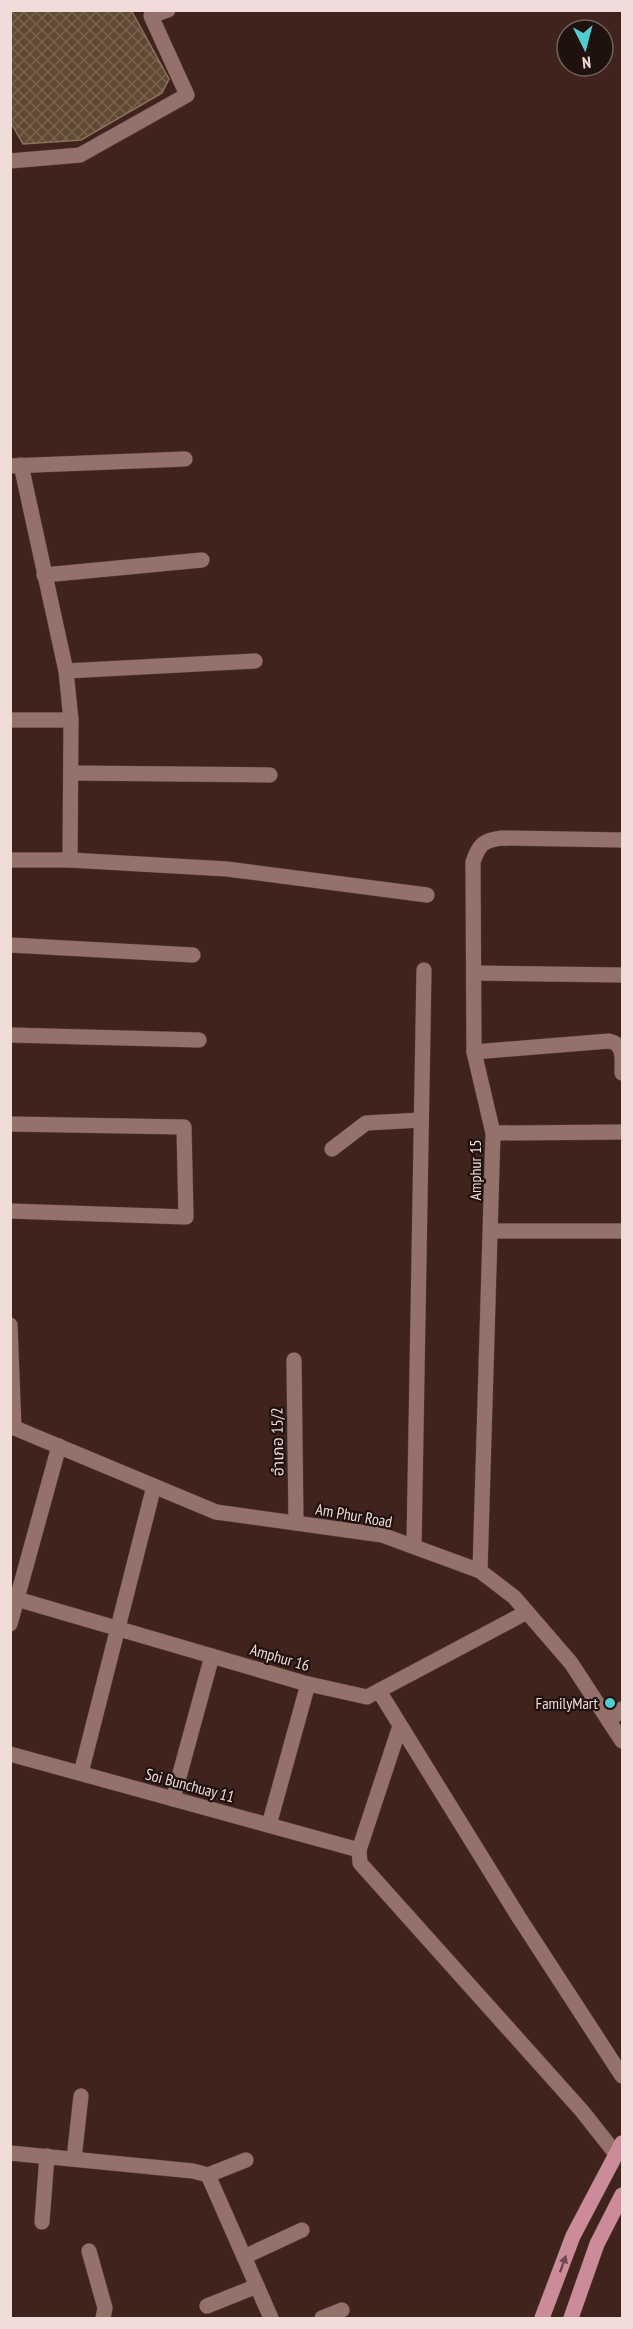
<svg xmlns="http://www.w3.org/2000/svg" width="633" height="2329" viewBox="0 0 633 2329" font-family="'PT Sans Narrow','Noto Sans Thai',sans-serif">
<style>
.building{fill:url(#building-cross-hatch);stroke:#8a735b;stroke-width:1.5}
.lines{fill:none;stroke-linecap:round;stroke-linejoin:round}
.minor-casing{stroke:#563e39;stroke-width:16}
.major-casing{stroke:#563e39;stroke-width:16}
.minor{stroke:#94716a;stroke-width:15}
.major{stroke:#cc8b98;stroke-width:15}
.oneway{fill:#6c484c}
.poi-dot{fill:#51ccd3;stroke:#1e110e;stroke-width:2}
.labels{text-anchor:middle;stroke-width:4.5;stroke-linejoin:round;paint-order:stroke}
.street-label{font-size:16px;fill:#f0dcd8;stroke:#1e110e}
.poi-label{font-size:16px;fill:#f0dcd8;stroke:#1e110e;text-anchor:end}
</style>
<defs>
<pattern id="building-cross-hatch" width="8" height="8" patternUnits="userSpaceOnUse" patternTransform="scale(1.5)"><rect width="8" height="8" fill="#604a34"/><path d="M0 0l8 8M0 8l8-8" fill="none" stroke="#776451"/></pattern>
</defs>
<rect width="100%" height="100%" fill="#40231d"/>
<path class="building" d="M10,10H131L169,79L162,93L81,140L23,144L10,121Z"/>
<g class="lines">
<g class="minor-casing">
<g id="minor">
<path d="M10,161L80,155L187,95L151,16L168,10"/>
<path d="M21,465L66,671L71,720L70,860"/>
<path d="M10,466L185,459"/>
<path d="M44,575L202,560"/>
<path d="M66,671L255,661"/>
<path d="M10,720H71"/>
<path d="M71,773L270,775"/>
<path d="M10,860H70L227,869L427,895"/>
<path d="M10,945L193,955"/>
<path d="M475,973L622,975"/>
<path d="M10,1035L199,1040"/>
<path d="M474,1052L609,1041C625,1044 622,1059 622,1073"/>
<path d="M10,1124L184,1127L186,1217L10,1211"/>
<path d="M493,1133L622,1132"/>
<path d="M332,1149L366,1123L421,1120"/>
<path d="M492,1231H622"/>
<path d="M10,1325L14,1428"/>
<path d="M294,1360L296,1523"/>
<path d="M10,1426L216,1512L382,1535L480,1571L514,1597L571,1663L622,1741"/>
<path d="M414,1546L424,970"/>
<path d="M480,1571L493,1133L474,1052L473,862C479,844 484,840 502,838L622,840"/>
<path d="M10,1597L304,1683L367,1697L527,1612"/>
<path d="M10,1624L59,1446"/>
<path d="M379,1691L518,1916L622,2076"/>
<path d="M609,1721L622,1709"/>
<path d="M400,1726L359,1850L360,1863L582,2111L616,2154"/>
<path d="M10,1754L359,1850"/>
<path d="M81,1773L154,1486"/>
<path d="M173,1799L212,1656"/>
<path d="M269,1825L308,1684"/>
<path d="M10,2153L193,2171L208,2175L271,2318"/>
<path d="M74,2159L81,2096"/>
<path d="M208,2175L246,2160"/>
<path d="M42,2222L47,2156"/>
<path d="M89,2251L105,2308L103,2318"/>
<path d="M244,2257L302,2230"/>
<path d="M207,2306L257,2286"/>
<path d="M322,2318L342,2310"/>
</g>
</g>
<g class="major-casing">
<g id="major">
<path d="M542,2318L573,2236L622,2143"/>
<path d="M571,2318L597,2244L622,2195"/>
</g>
</g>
<use href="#minor" class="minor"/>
<use href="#major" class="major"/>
</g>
<defs><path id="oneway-solid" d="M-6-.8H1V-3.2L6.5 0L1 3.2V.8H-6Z" transform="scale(1.5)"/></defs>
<use class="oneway" href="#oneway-solid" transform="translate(563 2264) rotate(-70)"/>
<circle class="poi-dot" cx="610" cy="1703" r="6"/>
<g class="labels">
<g class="street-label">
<text transform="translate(475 1170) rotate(-90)" y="6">Amphur 15</text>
<text transform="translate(277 1442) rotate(-91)" y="6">อำเภอ 15/2</text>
<text transform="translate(354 1515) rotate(10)" y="6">Am Phur Road</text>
<text transform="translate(280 1657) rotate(16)" y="6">Amphur 16</text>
<text transform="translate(190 1785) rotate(15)" y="6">Soi Bunchuay 11</text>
</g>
<g class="poi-label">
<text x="598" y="1709">FamilyMart</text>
</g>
</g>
<rect width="633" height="2329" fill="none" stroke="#f0dcd8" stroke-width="24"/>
<g transform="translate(585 48) rotate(174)"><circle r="28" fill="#1e110e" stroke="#72625f" stroke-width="1.5"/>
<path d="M0-4.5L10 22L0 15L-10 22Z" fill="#51ccd3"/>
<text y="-9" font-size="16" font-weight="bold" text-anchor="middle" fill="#f0dcd8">N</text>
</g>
</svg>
